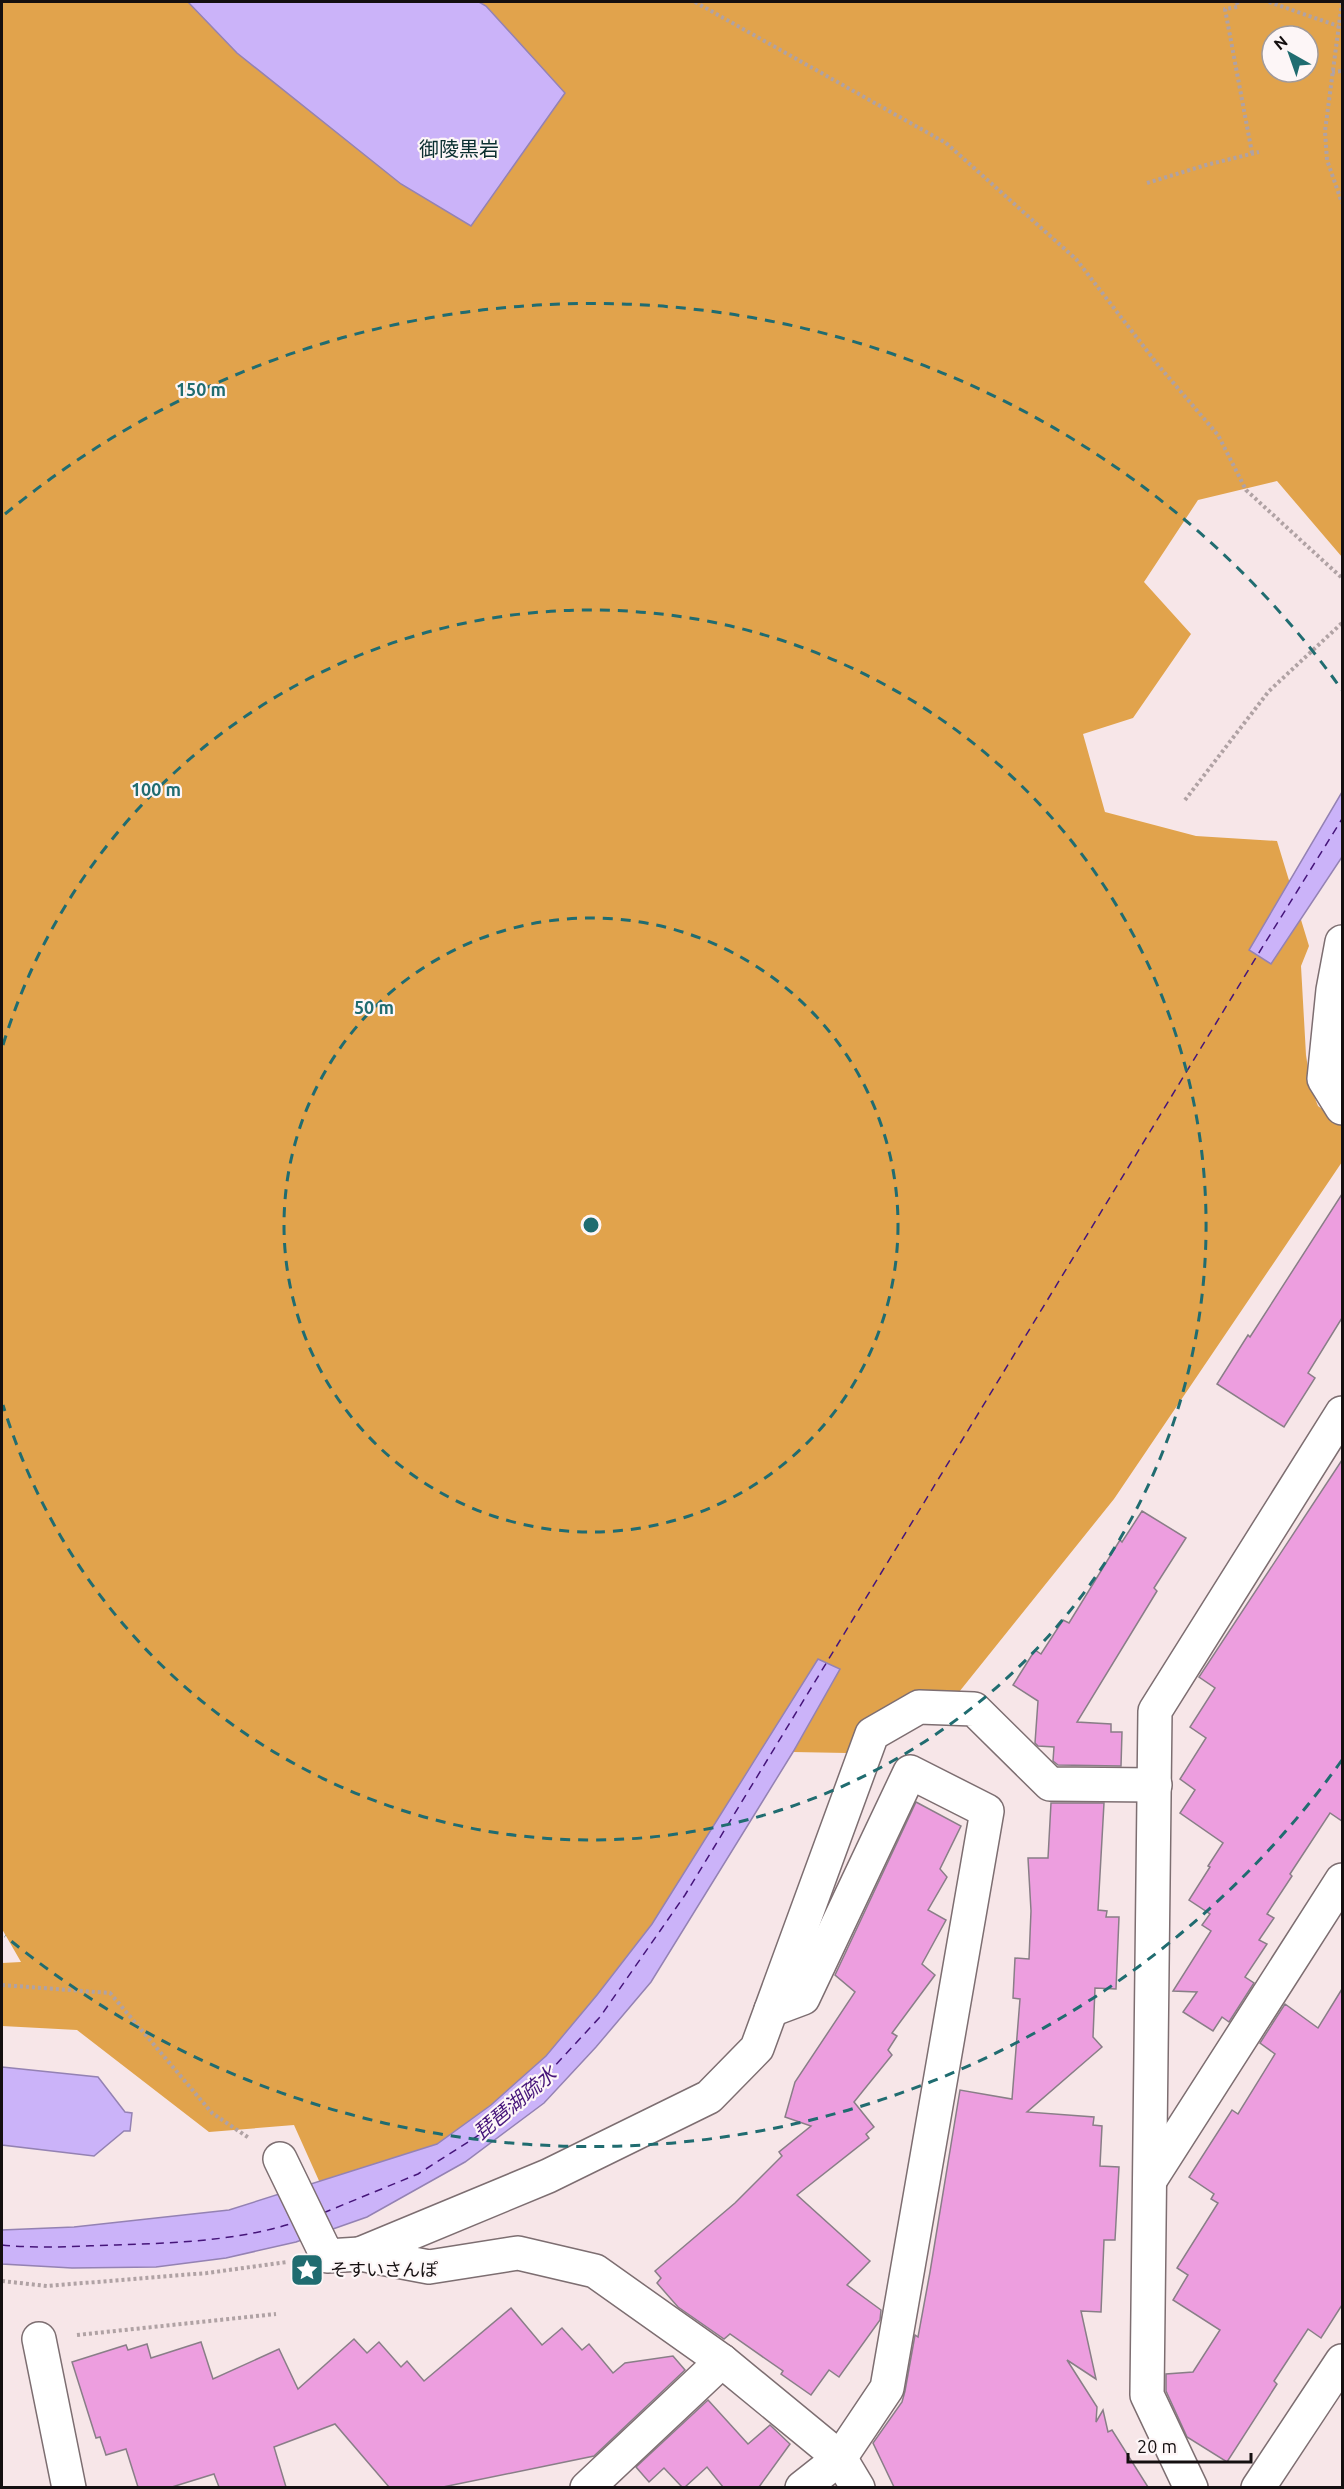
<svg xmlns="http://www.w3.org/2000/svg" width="1344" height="2489" viewBox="0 0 1344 2489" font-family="Ubuntu,'Noto Sans JP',sans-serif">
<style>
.forest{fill:#e1a34c;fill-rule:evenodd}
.water{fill:#cbb3f9;stroke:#9482b3;stroke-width:1.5}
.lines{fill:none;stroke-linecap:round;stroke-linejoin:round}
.ferry{stroke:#46157a;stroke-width:1.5;stroke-dasharray:8 6;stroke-linecap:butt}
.building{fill:#ed9edf;stroke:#897e87;stroke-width:1.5}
.minor-casing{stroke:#7d6e71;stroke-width:36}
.path{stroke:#b0a2a4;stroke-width:4;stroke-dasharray:3 3;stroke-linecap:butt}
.minor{stroke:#fff;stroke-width:33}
.ring{fill:none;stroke:#206c70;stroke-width:3;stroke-dasharray:10 8}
.labels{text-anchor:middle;stroke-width:4.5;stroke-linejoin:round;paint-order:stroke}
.poi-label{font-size:18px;fill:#140f10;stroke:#fdf6f7;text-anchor:start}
.neighbourhood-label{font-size:20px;fill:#0c2f31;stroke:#fdf6f7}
.water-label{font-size:20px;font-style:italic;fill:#46157a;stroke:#fdf6f7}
.centre{fill:#206c70;stroke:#fdf6f7;stroke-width:3}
.ring-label{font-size:18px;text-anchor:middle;font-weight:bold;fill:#206c70;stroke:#fdf6f7;stroke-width:4.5;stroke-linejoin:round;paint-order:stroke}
</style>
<rect width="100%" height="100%" fill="#f7e6e8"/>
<path class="forest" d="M2,2H1342V557L1277,481L1198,500L1144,582L1191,634L1133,718L1083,734L1105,812L1196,836L1277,841L1309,946L1301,966L1306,1055L1311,1088L1318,1106L1342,1124V1162L1114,1499L951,1702L867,1719L847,1753L793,1752L840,1669L652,1924L597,1995L546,2056L491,2105L437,2144L320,2183L294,2125L209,2132L77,2030L2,2026V1963L21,1962L2,1929ZM1272,36H1308V72H1272Z"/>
<g class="water">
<path d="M188,2H479L486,6L565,93L471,226L401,184L237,53Z"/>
<path d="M1342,792V857L1271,964L1249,950Z"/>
<path d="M818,1659L840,1669L793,1752L651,1982L596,2047L544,2103L465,2162L367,2217L296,2242L226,2258L156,2267L72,2268L2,2264V2230L74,2227L229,2210L437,2144L491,2105L546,2056L597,1995L652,1924Z"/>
<path d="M2,2067L98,2077L125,2112L132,2113L130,2131H124L94,2156L2,2145Z"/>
</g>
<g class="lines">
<g class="ferry">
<path d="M323,2213L418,2174L476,2137L538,2084L600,2017L685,1895L1260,951L1342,819"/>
<path d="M2,2245C40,2249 78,2246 116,2245C175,2243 236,2241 293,2223"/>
</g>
</g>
<g class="building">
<path d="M1342,1194V1318L1308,1373L1315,1378L1284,1427L1217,1384L1248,1335L1250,1337Z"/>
<path d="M1342,1460V1821L1330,1813L1290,1874L1292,1876L1267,1914L1274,1918L1259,1940L1267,1944L1245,1977L1254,1983L1229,2022L1222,2017L1213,2031L1183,2012L1197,1992L1173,1991L1211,1931L1202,1925L1210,1914L1189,1900L1210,1867L1208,1866L1223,1843L1180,1813L1195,1790L1180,1779L1206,1738L1190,1727L1215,1688L1199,1677Z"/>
<path d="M1142,1511L1186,1538L1154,1588L1157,1591L1077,1722L1111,1724V1732H1122L1121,1766L1058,1765L1053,1761L1054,1747L1038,1746L1035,1743L1038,1701L1013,1685L1035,1650L1041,1654L1063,1620L1069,1623L1120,1540L1122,1542Z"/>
<path d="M916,1802L961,1826L940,1869L947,1877L928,1910L946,1920L922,1964L935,1975L892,2033L897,2036L888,2050L892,2055L854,2102L874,2127L866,2134L869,2138L797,2195L870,2261L847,2285L881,2310L880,2320L839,2377L829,2370L811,2395L781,2374L783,2371L730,2334L724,2339L678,2307L657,2283L661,2278L655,2271L735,2203L782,2156L779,2152L811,2126L785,2117L795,2082L855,1992L835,1975Z"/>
<path d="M1051,1803H1104L1098,1910L1107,1911L1106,1917H1119L1116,1989L1095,1988L1093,2037L1102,2047L1027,2112L1094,2117L1093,2125L1102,2126L1100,2166L1119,2167L1115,2240H1104L1101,2312L1081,2311L1096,2379L1067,2360L1097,2407L1096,2422L1103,2410L1108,2432L1112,2430L1148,2487H894L873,2443L902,2402L905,2391L915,2335L918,2337L930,2272L960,2090L1012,2099L1020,1999L1013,1998L1015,1958L1029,1959L1031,1911L1028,1858H1048Z"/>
<path d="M1342,1989V2305L1321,2338L1308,2329L1274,2381L1277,2384L1227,2462L1187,2437L1166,2391V2374L1193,2372L1220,2330L1173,2300L1188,2275L1177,2268L1218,2203L1211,2199L1214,2194L1189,2177L1232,2110L1238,2114L1275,2054L1260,2043L1285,2004L1318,2028Z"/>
<path d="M511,2308L542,2345L562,2328L582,2350L589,2344L613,2373L625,2363L673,2356L685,2370L594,2456L443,2487H389L335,2424L274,2447L286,2487H219L214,2474L172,2487H138L126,2449L106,2455L100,2437L96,2438L72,2362L126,2345L128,2350L147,2344L151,2358L201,2342L213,2379L279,2349L298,2389L354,2339L367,2353L379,2342L401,2367L407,2361L424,2381Z"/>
<path d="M708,2400L748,2444L770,2425L790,2444L759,2487H723L707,2467L685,2487H682L664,2468L649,2482L636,2467Z"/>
</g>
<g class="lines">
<g class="minor-casing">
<g id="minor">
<path d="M1342,942L1333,990L1324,1079L1342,1108"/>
<path d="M771,2010L803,1998L910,1772L987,1811L887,2388L840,2458L802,2488"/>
<path d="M280,2159L327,2256L360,2254L429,2267L518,2253L595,2271L722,2361L840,2458L858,2488"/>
<path d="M1150,2180L1342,1880"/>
<path d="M360,2254L548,2176L709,2097L757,2048L872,1734L919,1707L974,1709L1050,1784L1155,1785"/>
<path d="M39,2339L69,2488"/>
<path d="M587,2488L722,2361"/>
<path d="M1191,2488L1147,2395L1155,1711L1342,1413"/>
<path d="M1258,2488L1342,2361"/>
</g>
</g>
<g class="path">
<path d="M695,2L946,143L1076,259L1158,365L1218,435L1246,490L1342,578"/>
<path d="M1237,2L1238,7L1225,9L1252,153"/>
<path d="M1269,2L1338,26"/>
<path d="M1342,2L1325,131L1327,160L1342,203"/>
<path d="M1332,72L1342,71"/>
<path d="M1147,183L1206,165L1259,152"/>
<path d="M1185,800L1269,691L1342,623"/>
<path d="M2,1985L110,1993L212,2113L249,2138"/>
<path d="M2,2281L47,2286L207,2273L287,2262"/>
<path d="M77,2335L276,2314"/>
</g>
<use href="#minor" class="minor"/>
</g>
<g class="ring">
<circle cx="591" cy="1225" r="307"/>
<path d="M3 1045A615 615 0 1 1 3 1405"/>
<path d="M1342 1760A922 922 0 0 1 5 1936M5 514A922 922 0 0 1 1342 690"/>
</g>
<defs>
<g id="sight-square" transform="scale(1.725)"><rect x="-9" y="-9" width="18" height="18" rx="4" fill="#206c70" stroke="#fdf6f7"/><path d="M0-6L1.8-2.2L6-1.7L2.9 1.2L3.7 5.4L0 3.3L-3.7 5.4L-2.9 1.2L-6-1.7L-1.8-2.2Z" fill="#fff"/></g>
</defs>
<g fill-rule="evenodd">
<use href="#sight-square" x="307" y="2270"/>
</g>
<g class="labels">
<g class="poi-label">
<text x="330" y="2276">そすいさんぽ</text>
</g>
<g class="neighbourhood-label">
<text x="459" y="156">御陵黒岩</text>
</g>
<g class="water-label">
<text transform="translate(515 2103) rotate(-40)" y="7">琵琶湖疏水</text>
</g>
</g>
<circle cx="591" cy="1225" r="9" class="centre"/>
<g class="ring-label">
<text x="201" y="396">150 m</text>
<text x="156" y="796">100 m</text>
<text x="374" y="1014">50 m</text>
</g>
<rect width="1344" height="2489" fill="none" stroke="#140f10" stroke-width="6"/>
<g transform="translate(1290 54) rotate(320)"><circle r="28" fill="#fdf6f7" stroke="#a09a9b" stroke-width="1.5"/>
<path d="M0-4.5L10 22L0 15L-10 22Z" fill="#206c70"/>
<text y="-9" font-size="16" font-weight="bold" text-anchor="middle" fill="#140f10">N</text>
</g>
<path d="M1128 2453v9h123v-9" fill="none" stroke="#140f10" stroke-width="3"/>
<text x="1137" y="2453" font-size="18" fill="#140f10" stroke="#fdf6f7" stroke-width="4.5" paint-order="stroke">20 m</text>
</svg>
